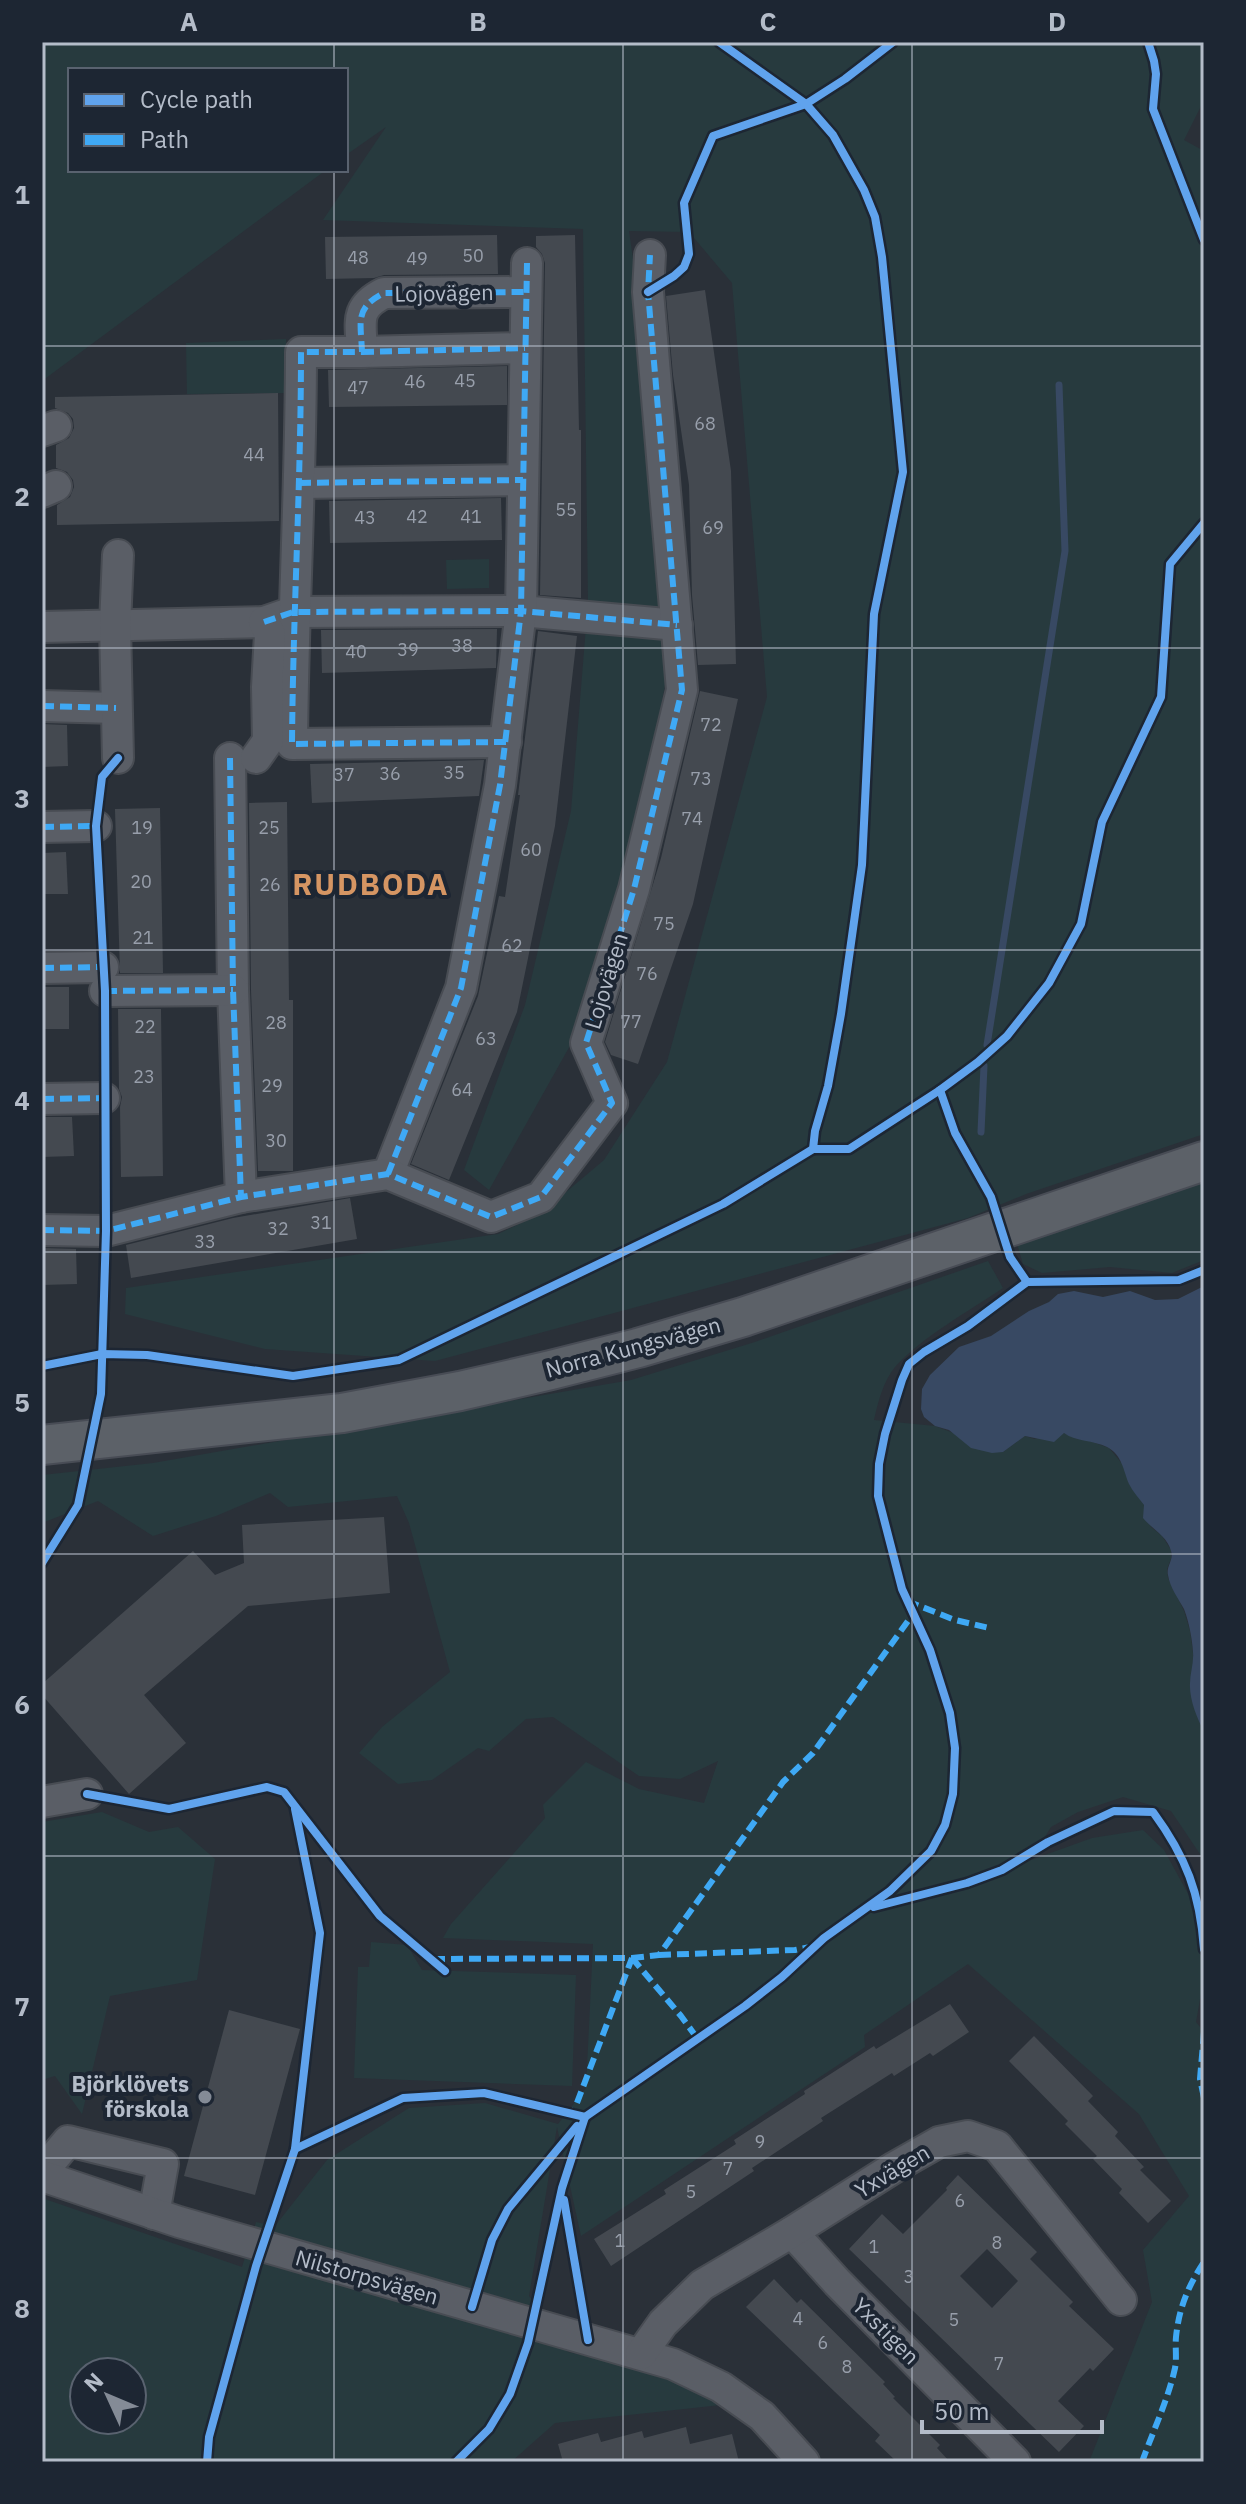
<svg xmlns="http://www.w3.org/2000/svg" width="1246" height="2504" viewBox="0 0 1246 2504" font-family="'IBM Plex Sans',sans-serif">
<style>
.green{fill:#273a3e;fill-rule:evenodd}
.water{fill:#384963}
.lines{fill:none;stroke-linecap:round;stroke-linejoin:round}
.stream{stroke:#384963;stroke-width:7}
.building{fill:#444950;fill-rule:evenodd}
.minor-casing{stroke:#484c53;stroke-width:34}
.major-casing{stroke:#484c55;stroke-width:42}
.minor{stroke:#5a5e66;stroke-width:30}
.major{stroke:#5c6168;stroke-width:38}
.quiet{stroke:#3fa9f5;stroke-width:6;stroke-dasharray:12 6;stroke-linecap:butt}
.cycleway-casing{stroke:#1d2633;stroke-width:13}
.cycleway{stroke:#60a3ed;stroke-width:8}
.grid{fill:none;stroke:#b4bcc9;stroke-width:2;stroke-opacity:0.55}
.poi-dot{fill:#848b96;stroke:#1d2633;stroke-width:3}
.labels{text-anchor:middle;stroke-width:8;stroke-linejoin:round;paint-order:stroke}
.number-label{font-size:18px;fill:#989fab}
.street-label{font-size:22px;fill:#b4bcc9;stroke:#1d2633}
.poi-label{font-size:22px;font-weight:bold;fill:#b4bcc9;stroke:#1d2633;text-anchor:end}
.district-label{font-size:30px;font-weight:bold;letter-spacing:2px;fill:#d59563;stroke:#1d2633}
.neatline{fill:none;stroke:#b4bcc9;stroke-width:3}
.grid-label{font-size:26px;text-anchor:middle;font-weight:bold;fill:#b4bcc9}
</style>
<rect width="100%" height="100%" fill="#2a3038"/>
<g class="green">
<path d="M42,42H1204V100L1184,140L1204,151V705L1200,722L1204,752V1134L1026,1194L968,1218L435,1361L265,1349L125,1314L126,1288L498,1234L540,1214L604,1160L667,1062L767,697L732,283L689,232L629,231L647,357L670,659L637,831L581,1026L489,1190L464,1170L525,1005L571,811L588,602L583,229L323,220L386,127L346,155V70H70V170H326L42,381Z"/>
<path d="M286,339L288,393L187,394L186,343Z"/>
<path d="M489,559V588L447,589L446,560Z"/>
<path d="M1204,1182V1260L1172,1273L1110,1267L1042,1273L1023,1264L1017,1244Z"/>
<path d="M988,1261L1003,1288C968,1312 923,1336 895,1367C883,1382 878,1402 874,1420L935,1426L1003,1452L1025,1436L1034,1439L1064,1433L1077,1439L1087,1440L1109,1448L1124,1466L1129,1483L1144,1505L1151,1527L1162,1536L1171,1550V1559L1167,1569L1168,1578L1184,1611L1190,1631L1193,1653V1672L1190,1683L1198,1718L1204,1732V1866L1202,1857L1171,1811L1123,1797L1078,1812L1051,1827L1031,1860L1092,1838L1143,1830L1164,1850L1192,1901L1204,1958V1977L1196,2022L1204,2032V2462H1089L1152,2302L1143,2250L1189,2196L1139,2114L968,1964L864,2035L865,2047L581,2236L557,2127L529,2296L568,2352L635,2367L730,2404L555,2423L511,2462H42V2198L242,2267L256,2222L275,2226L327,2160L409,2108L485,2103L558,2124L586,2088L593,1944L443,1938L451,1924L545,1818L543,1805L586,1762L639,1789L704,1803L718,1761L680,1779L639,1776L553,1717L526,1719L489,1751L478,1748L432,1780L398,1784L359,1753L382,1727L450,1672L409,1523L397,1496L288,1507L270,1493L216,1516L153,1536L98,1501L42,1523V1475L153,1463L631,1380L755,1342ZM84,2372H132V2420H84Z"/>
<path d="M102,1812L149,1832L178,1827L215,1859L197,1980L110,1996L82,2114L55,2076L42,2080V1822Z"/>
<path d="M371,1942L407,1945L422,1970L576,1975L572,2086L354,2078L358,1967H369Z"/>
</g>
<path class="water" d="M1204,1286V1732C1197,1718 1189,1699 1190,1683C1190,1673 1194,1663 1193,1652C1192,1638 1189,1622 1184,1609C1178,1598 1170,1588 1168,1575C1166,1566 1174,1560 1171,1551C1168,1537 1151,1528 1143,1518L1144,1505C1139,1498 1133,1492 1129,1484C1123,1469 1122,1455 1107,1447C1093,1440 1076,1442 1064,1433L1054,1442L1025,1436L1003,1452L992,1453L971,1448L949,1430L935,1426L924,1417L921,1409L922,1389L930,1375L959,1347L991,1336L1029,1311L1049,1302L1058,1294L1074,1291L1103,1297L1130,1291L1155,1300L1178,1299Z"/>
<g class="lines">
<g class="stream">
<path d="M987,1045L1065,551L1059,385"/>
<path d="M981,1132L984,1066"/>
</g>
</g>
<g class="building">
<path d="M497,235L498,274L384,275L374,278L326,279L325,237Z"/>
<path d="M575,235L579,430H581V598L540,595L545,263L542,254L536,247V236Z"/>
<path d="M705,290L731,471L736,664L698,665L692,595L689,485L673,375L666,296Z"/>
<path d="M507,366V405L329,407L328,370Z"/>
<path d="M278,393L279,521L57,525V505L70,497L74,487L73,480L67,472L56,468V445L69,438L74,428L73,419L68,413L55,408V397Z"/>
<path d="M501,498L502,540L330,543L329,501Z"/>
<path d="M497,629L496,668L322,673L321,630Z"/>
<path d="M538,631L577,636L555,826L517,1012L449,1180L411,1164L478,996L499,896L505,897L520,795H518Z"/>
<path d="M700,691L738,699L693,904L638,1064L611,1055L605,1042L661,858Z"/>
<path d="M42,724L67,725L68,766L42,767Z"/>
<path d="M484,760L479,796L312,803L310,764Z"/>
<path d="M287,802L289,1000H293V1171H258L251,990L249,803Z"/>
<path d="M160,808L163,973H120L115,809Z"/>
<path d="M66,852L68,894H42V853Z"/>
<rect x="42" y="987" width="27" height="42"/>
<path d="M118,1009H161L163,1176L121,1177L120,1107L122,1097L119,1089Z"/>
<path d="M42,1117H72L74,1156L42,1157Z"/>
<path d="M350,1198L357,1239L131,1278L126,1245L233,1218Z"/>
<path d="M42,1248L76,1249L77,1284L42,1285Z"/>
<path d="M384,1517L390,1593L248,1606L144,1695L186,1743L129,1794L42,1695V1684L193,1551L215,1575L244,1563L242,1525Z"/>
<path d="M950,2004L969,2032L933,2056L930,2053L894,2076L892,2073L821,2118L823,2121L752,2168L754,2171L611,2266L594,2239L666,2194L664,2190L736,2144L734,2140L805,2094L804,2091L874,2046L876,2049Z"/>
<path d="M229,2010L300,2029L255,2195L184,2176Z"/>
<path d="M1034,2036L1093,2096L1088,2101L1118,2132L1115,2136L1144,2167L1140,2170L1171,2201L1148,2223L1119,2193L1122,2189L1093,2159L1097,2156L1065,2124L1068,2121L1009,2061Z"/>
<path d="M958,2175L1037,2252L1030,2259L1073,2302L1069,2306L1114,2349L1093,2371L1090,2368L1058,2401L1084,2426L1059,2452L849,2249L882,2214L903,2234L947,2190L946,2188ZM987,2249L1018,2281L992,2308L960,2276Z"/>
<path d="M774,2279L797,2303L801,2299L885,2382L883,2384L895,2397L893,2398L940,2445L937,2448L950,2462H897L875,2441L880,2435L746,2307Z"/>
<path d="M686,2427L690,2444L732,2434L739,2462H563L558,2444L598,2433L601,2442L642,2431L644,2438Z"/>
</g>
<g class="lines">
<g class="minor-casing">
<g id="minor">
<path d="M362,352L525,348"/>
<path d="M42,431L56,426"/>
<path d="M299,483L523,480"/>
<path d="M42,492L56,486"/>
<path d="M42,627L264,622L293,612L521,611L677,625"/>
<path d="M42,706L116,708"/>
<path d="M506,742L292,744C293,613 301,482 301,352H362C361,322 354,308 384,293L526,292"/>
<path d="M118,758L115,625L118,555"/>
<path d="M230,758L233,990L241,1197"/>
<path d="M256,758L268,741L267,687L270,634L264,622"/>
<path d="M42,827L96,826"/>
<path d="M42,968L103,967"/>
<path d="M105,991L233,990"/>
<path d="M42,1099L104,1098"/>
<path d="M388,1174L461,988L500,785L521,611L527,263"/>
<path d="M42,1230L106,1231L241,1197L388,1174L491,1217L541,1197L612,1103L586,1043L634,889L682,690L648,292L650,255"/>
<path d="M42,1802L87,1794"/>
<path d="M42,2172L68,2141L163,2164L154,2214"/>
<path d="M42,2176L179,2222L673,2364L721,2387L762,2416L804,2462"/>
<path d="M792,2232L837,2282L1015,2462"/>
<path d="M641,2354L663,2323L702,2285L792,2232L895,2167L939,2142L968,2136L997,2146L1121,2300"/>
</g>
</g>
<g class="major-casing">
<path id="major" d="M42,1445L342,1413L460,1391L551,1370L638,1348L743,1317L1204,1161"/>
</g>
<use href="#minor" class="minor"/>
<use href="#major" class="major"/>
<g class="quiet">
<path d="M362,352L525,348"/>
<path d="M299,483L523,480"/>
<path d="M264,622L293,612L521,611L677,625"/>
<path d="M42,706L116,708"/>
<path d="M506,742L292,744C293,613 301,482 301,352H362C361,322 354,308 384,293L526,292"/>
<path d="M230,758L233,990L241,1197"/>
<path d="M42,827L96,826"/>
<path d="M42,968L103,967"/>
<path d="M105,991L233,990"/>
<path d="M42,1099L104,1098"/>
<path d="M388,1174L461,988L500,785L521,611L527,263"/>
<path d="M42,1230L106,1231L241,1197L388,1174L491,1217L541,1197L612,1103L586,1043L634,889L682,690L648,292L650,255"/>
<path d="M907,1601L955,1620L989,1628"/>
<path d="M659,1955L795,1950L810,1947"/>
<path d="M632,1958L659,1955L783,1782L813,1753L913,1614"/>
<path d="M632,1958L681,2016L697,2038"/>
<path d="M433,1959L632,1958L572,2116"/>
<path d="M1204,2032L1200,2079L1204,2098"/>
<path d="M1142,2462C1153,2431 1168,2400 1175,2368C1177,2358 1175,2347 1176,2337C1179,2308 1188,2286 1204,2262"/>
</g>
<g class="cycleway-casing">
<g id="cycleway">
<path d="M1148,42L1154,61L1156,74L1153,109L1204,240"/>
<path d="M648,292L674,276L684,267L689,254L684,203L713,136L806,104L845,79L893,42"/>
<path d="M940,1090L955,1133L991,1197L1010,1257L1027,1282"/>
<path d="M813,1149H849L940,1090L978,1062L1007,1036L1049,983L1081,924L1102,822L1161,697L1170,564L1204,523"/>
<path d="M42,1366L102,1354L147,1355L293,1376L399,1360L723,1204L813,1149L815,1131L828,1086L841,1014L862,865L874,614L903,472L882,257L875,217L864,190L833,135L806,104L719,42"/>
<path d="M42,1563L78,1505L101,1394L106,1231L105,991L96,826L102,777L118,758"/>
<path d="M87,1794L169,1809L267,1787L284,1792L380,1916L445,1971"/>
<path d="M295,1809L320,1933L295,2149"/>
<path d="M874,1907L967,1883L1002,1870L1048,1842L1114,1811L1153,1812C1186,1857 1200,1893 1204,1949"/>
<path d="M564,2200L588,2340"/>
<path d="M472,2307L492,2240L508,2209L577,2126"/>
<path d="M207,2462L209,2437L256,2266L295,2149L403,2098L484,2093L585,2117"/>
<path d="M456,2462L489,2429L510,2394L528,2343L562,2188L585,2117L745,2006L782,1977L824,1938L890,1891L931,1851L945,1825L953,1794L955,1748L950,1713L930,1650L902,1589L878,1496L879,1464L885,1434L902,1380L909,1364L924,1352L968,1326L1027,1282L1179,1280L1204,1270"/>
</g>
</g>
<use href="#cycleway" class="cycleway"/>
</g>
<path class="grid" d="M334,42V70M623,42V2462M912,42V2462M334,170V2462M42,346H1204M42,648H1204M42,950H1204M42,1252H1204M42,1554H1204M42,1856H1204M42,2158H1204"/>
<circle class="poi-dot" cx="205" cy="2097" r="8"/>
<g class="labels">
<g class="number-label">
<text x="473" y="262">50</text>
<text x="358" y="264">48</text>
<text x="417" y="265">49</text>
<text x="465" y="387">45</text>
<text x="415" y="388">46</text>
<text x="358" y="394">47</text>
<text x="705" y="430">68</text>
<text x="254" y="461">44</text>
<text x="566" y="516">55</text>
<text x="417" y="523">42</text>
<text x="471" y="523">41</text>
<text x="365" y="524">43</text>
<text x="713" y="534">69</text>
<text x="462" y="652">38</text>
<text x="408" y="656">39</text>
<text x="356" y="658">40</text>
<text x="711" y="731">72</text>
<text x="454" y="779">35</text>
<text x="390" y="780">36</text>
<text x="344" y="781">37</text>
<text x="701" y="785">73</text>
<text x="692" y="825">74</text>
<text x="142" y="834">19</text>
<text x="269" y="834">25</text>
<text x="531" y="856">60</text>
<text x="141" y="888">20</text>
<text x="270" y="891">26</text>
<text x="664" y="930">75</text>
<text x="143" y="944">21</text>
<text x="512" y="952">62</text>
<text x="647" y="980">76</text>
<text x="631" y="1028">77</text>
<text x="276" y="1029">28</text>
<text x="145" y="1033">22</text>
<text x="486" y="1045">63</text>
<text x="144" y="1083">23</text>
<text x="272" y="1092">29</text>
<text x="462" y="1096">64</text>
<text x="276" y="1147">30</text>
<text x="321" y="1229">31</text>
<text x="278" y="1235">32</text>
<text x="205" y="1248">33</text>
<text x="760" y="2148">9</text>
<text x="728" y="2175">7</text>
<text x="691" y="2198">5</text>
<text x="960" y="2207">6</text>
<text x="620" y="2247">1</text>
<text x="997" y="2249">8</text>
<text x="874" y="2253">1</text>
<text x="909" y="2283">3</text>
<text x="798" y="2325">4</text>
<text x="954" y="2326">5</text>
<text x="823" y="2349">6</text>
<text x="999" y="2370">7</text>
<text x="847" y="2373">8</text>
</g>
<g class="street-label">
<text transform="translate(444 293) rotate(-1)" y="8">Lojovägen</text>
<text transform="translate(606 981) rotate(-73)" y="8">Lojovägen</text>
<text transform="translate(633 1347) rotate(-15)" y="8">Norra Kungsvägen</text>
<text transform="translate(892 2171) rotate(-31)" y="8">Yxvägen</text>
<text transform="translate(367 2277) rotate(16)" y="8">Nilstorpsvägen</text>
<text transform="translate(886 2331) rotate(45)" y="8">Yxstigen</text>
</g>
<g class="poi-label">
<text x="189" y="2092">Björklövets<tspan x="189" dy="25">förskola</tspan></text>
</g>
<g class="district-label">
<text x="371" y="895">RUDBODA</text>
</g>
</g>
<rect width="1246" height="2504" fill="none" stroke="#1d2633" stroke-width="88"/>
<rect x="68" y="68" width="280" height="104" fill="#1d2633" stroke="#59626f" stroke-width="2"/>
<rect x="84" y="94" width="40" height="12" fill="#60a3ed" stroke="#59626f" stroke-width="2"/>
<text x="140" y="108" font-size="24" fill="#b4bcc9">Cycle path</text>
<rect x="84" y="134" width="40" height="12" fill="#3fa9f5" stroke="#59626f" stroke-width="2"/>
<text x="140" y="148" font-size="24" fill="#b4bcc9">Path</text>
<g transform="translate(108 2396) rotate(314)"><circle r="38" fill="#1d2633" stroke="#59626f" stroke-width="2"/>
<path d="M0-6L14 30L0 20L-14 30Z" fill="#848b96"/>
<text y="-12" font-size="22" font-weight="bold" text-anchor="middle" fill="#b4bcc9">N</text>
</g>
<path d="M922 2420v12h180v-12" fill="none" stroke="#b4bcc9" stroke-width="4"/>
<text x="934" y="2420" font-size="24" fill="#b4bcc9" stroke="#1d2633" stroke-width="6" paint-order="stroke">50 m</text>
<rect x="44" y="44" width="1158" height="2416" class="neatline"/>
<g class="grid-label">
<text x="189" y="31">A</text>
<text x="478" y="31">B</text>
<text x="768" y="31">C</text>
<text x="1057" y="31">D</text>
<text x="22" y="204">1</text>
<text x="22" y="506">2</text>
<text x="22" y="808">3</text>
<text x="22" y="1110">4</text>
<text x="22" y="1412">5</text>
<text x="22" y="1714">6</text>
<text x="22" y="2016">7</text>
<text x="22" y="2318">8</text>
</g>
</svg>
